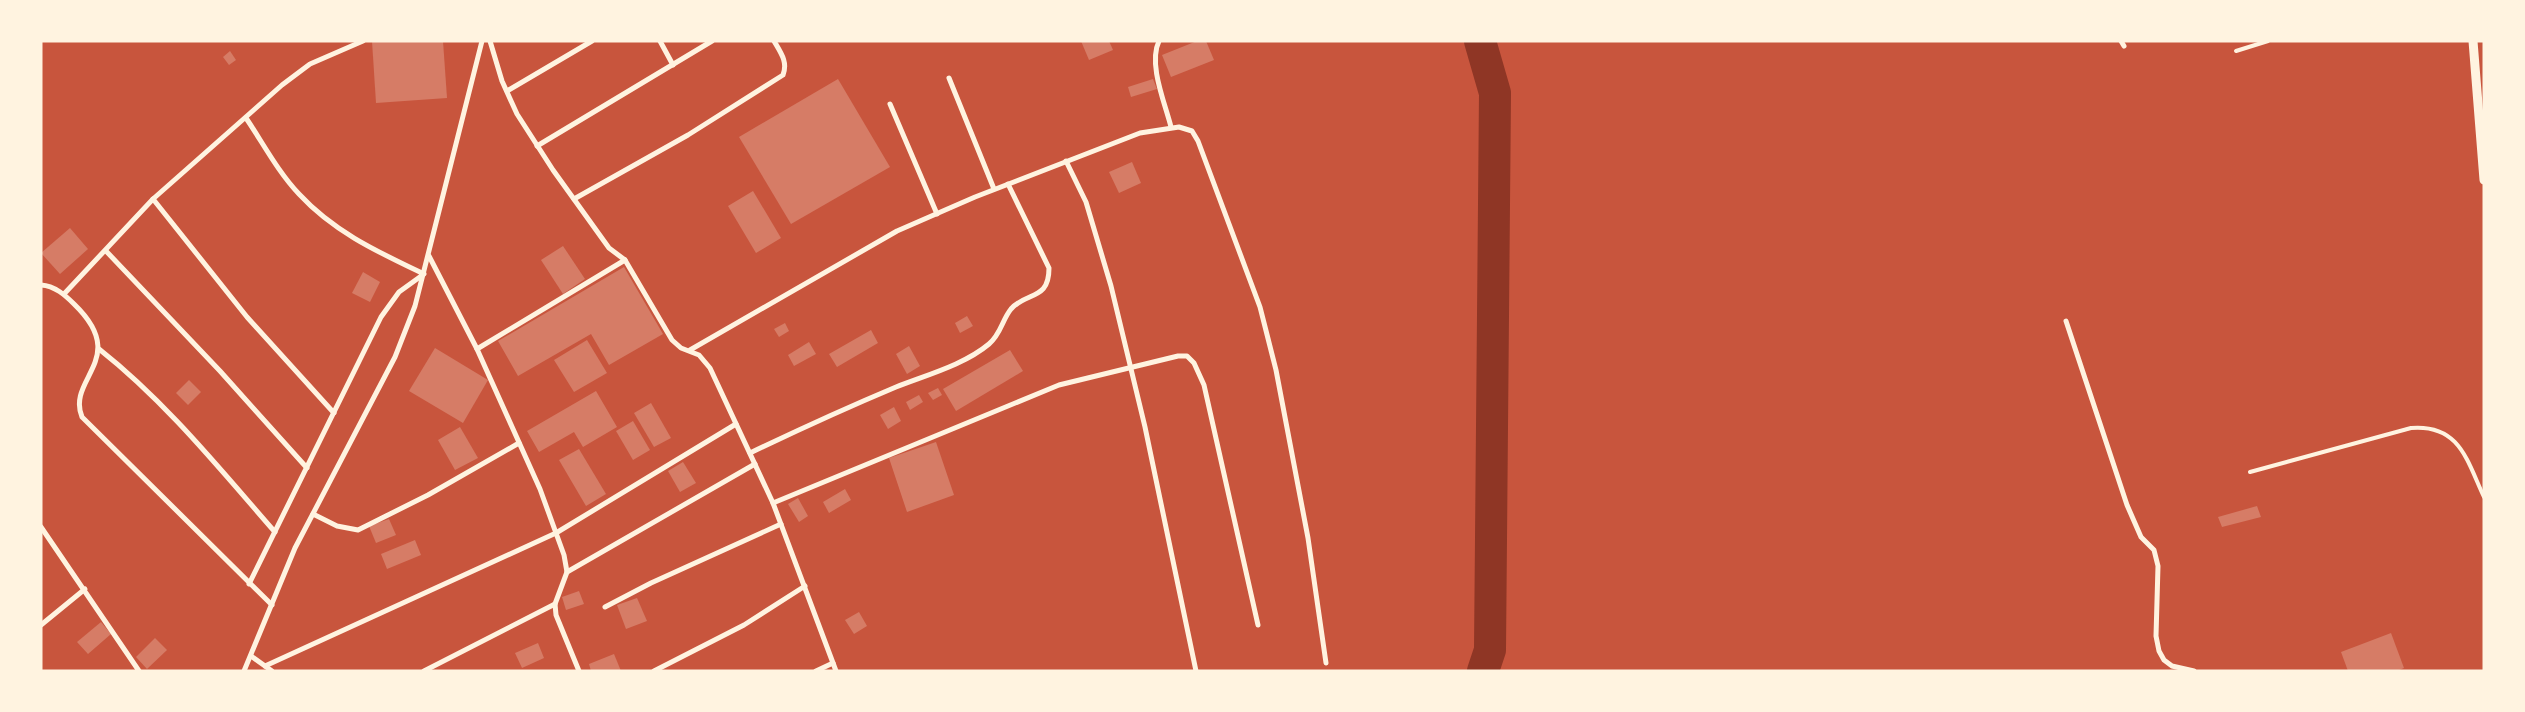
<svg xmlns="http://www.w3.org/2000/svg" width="2525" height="712" viewBox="0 0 2525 712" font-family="Arial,sans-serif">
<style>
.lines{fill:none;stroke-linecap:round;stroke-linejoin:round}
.river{stroke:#8f3625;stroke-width:32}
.building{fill:#d67c66}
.service{stroke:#fff3e0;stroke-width:4}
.minor{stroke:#fff3e0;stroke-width:5}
.tertiary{stroke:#fff3e0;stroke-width:9}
</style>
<rect width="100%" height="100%" fill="#c8553d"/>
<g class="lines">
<path class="river" d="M1480,41L1495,93L1490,650L1483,671"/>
</g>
<g class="building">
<path d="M372,41H443L447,98L376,103Z"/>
<path d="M1081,41H1109L1113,50L1089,60Z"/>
<path d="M1197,41H1206L1214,60L1171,77L1162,55Z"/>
<path d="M230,51L236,60L229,65L223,57Z"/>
<path d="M838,79L890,167L791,224L739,137Z"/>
<path d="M1153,79L1157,89L1131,97L1128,87Z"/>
<path d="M1132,162L1141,183L1119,193L1109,172Z"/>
<path d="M753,191L781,238L756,253L728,206Z"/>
<path d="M70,228L88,249L60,274L41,253Z"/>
<path d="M563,246L585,279L563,294L541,260Z"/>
<path d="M624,267L663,334L609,365L591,334L518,376L498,341Z"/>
<path d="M363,272L380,282L370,302L352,293Z"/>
<path d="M967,316L973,326L960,333L955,323Z"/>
<path d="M785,323L789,331L779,337L774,329Z"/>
<path d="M871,330L878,343L837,367L829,354Z"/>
<path d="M587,340L607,373L574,392L554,360Z"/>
<path d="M809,342L816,354L794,366L788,355Z"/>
<path d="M909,346L920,366L907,374L896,354Z"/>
<path d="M435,348L488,380L463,423L409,391Z"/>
<path d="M1010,350L1023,371L956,411L943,389Z"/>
<path d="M189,380L201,392L188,405L176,393Z"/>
<path d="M938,388L942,395L933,400L928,393Z"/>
<path d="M596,391L617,427L583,447L574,432L539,452L527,431Z"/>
<path d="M919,395L923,402L910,410L906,402Z"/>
<path d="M651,403L671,438L654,447L634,413Z"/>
<path d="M894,407L901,421L888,429L880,415Z"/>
<path d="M633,421L650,450L633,460L616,431Z"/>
<path d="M460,427L478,458L455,470L438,440Z"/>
<path d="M936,442L954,495L907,512L889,458Z"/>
<path d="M579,449L606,494L586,506L559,460Z"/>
<path d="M683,462L696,483L680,492L668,471Z"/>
<path d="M845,489L851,500L829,513L823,502Z"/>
<path d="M798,498L808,516L799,522L788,504Z"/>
<path d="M2257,506L2261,517L2222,527L2218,517Z"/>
<path d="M389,519L396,535L376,543L369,526Z"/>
<path d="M415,540L421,555L387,569L381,554Z"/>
<path d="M579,591L584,604L566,610L562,597Z"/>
<path d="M637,598L647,621L626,629L617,605Z"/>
<path d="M859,612L867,626L854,634L845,620Z"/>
<path d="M101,622L111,634L88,654L77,642Z"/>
<path d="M2391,633L2404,668L2397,671H2348L2341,652Z"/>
<path d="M155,638L167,650L147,669L136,657Z"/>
<path d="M538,643L544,658L522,668L515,653Z"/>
<path d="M614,654L621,671H591L589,664Z"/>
</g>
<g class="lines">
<g class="service">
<path d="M2236,51L2268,41"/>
<path d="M2250,472L2411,428C2460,424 2467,461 2484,497"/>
</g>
<g class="minor">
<path d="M490,41L502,81L517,114L553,170L609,248L625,260L672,340L681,348L699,355L710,368L773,503L836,671"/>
<path d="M660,41L673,65"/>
<path d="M1159,41C1148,64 1165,103 1171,127"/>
<path d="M2121,41L2124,46"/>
<path d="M949,78L994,189"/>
<path d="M507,91L592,41"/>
<path d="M890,104L937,214"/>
<path d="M246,118C263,143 278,172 299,194C334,232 378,252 424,274L399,292L381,317L249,584"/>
<path d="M537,146L712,41"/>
<path d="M1066,161L1086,202L1111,286L1145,427L1196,671"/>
<path d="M153,199L247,317L334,413"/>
<path d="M574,199L688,135L783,75C788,62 781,53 774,41"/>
<path d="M106,251L220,371L307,468"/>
<path d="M429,256L477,349L540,489L564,555L567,572L555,604L556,615L579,671"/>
<path d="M41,285C55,286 65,295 74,304C131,359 66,378 82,417L272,605"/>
<path d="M64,294L153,199L282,85L310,64L363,41"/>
<path d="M2066,321L2127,505L2141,537L2154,550L2158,566L2156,636L2159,651L2164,660L2172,666L2194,671"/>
<path d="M99,349C166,402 219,468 275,532"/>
<path d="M477,349L625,260"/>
<path d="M690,350L897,231L975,197L1140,133L1179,127L1192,131L1198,141L1260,307L1276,370L1308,538L1326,663"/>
<path d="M750,453C798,430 846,408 896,387C926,375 964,365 989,344C1001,334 1002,320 1011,309C1027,291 1049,301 1049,268L1008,184"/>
<path d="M773,503L1059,385L1178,356H1187L1194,363L1204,385L1258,625"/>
<path d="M313,514L337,526L358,530L428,495L519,443"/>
<path d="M41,527L139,671"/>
<path d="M567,572L755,464"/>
<path d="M605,607L651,583L781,524"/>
<path d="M41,625L85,589"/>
<path d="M251,656L272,671"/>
<path d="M265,666L556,533L736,424"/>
<path d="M244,671L295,548L395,357L415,306L482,41"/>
<path d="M424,671L555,604"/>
<path d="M654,671L744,625L805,586"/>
<path d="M816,671L833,663"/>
</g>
<path class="tertiary" d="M2473,41L2484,180"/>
</g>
<rect width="2525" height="712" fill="none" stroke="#fff3e0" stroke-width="85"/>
</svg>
